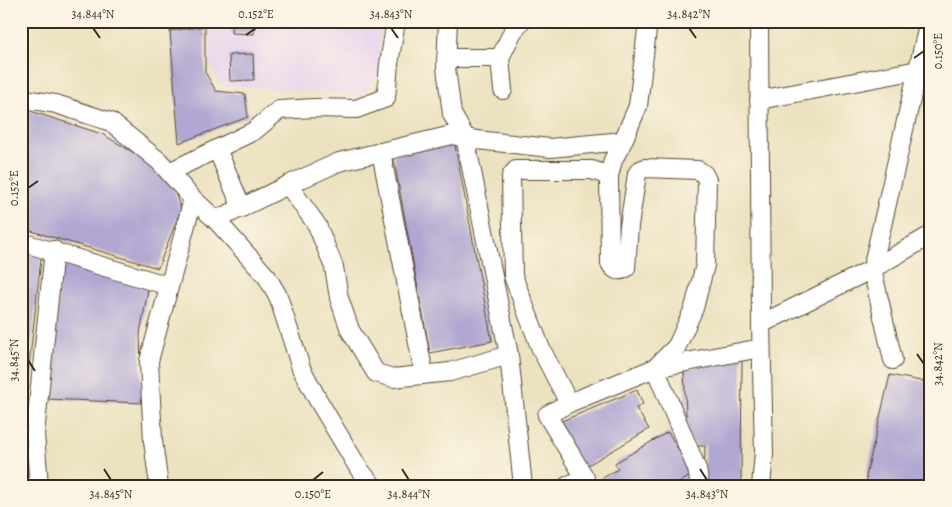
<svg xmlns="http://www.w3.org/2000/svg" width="952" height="507" viewBox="0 0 952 507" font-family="Alegreya,serif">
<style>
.built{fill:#e8d2ee}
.building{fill:#b1a7d2}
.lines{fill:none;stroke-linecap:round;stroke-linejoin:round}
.minor-casing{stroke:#564636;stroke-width:20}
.minor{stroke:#fff;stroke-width:18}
.ticks{fill:none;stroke:#3b2a1e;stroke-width:2}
.neatline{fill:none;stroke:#3b2a1e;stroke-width:2}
.ticks-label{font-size:12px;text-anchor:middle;fill:#3b2a1e}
</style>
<rect width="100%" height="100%" fill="#fcf5e5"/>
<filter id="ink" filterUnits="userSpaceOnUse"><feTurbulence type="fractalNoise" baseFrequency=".02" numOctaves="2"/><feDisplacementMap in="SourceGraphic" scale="10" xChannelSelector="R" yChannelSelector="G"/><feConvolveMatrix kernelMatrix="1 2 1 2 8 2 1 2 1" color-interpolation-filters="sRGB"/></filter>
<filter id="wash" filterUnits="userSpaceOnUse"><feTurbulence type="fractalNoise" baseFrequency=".0096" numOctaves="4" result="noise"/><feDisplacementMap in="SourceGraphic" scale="20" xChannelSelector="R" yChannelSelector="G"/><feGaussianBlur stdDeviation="1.12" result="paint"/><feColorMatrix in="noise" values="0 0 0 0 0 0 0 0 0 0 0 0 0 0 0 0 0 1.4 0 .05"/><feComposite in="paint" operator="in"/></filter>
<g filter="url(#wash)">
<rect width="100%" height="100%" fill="#ece2c0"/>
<path class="built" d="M212,21H380V72L361,96L220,85L208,60Z"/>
<g id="blocks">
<g class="building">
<path d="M232,21H255L254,34L231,33Z"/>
<path d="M205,26V72L216,91L245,94L248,117L179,143L170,31Z"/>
<path d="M253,54L254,80L230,81L229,55Z"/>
<path d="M21,108L102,134L141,157L172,184L181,209L158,268L21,228Z"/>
<path d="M454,140L492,341L430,353L393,155Z"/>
<path d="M21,244L42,250L24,411L31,486H21Z"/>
<path d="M62,258L149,284L140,334L142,403L47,399Z"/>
<path d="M742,357L741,486H704L705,446H697L687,436L684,370Z"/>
<path d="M890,375L931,383V468L927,486H869L866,476Z"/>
<path d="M637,390L643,404L636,408L649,429L583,468L557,423Z"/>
<path d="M668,432L693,474L674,486H589L618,469L615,463Z"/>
</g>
</g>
</g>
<g filter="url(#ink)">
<use href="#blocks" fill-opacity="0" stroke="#564636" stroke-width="1"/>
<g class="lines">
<g class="minor-casing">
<g id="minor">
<path d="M448,21L446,68L452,114L465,137L509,355L523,486"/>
<path d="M648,21L638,106L623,141L613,160L609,176L610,263C614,271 619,272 626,268L629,226L637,174L640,170L645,168L698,170L704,174L707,180L705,265L694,308L677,346L655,368L697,469L700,486"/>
<path d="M759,21L761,324L764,453L761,486"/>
<path d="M446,58H500L503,90"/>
<path d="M500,58L512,33L521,21"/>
<path d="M21,98L56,104L111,122L159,161L193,199L149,361L153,441L159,486"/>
<path d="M759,100L918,70"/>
<path d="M217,149L242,208"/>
<path d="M381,152L424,374"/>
<path d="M169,172L254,131L279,110L315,108L356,109L386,98L389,64L396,21"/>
<path d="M288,185L317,225L334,267L339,298L350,330L376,373L393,378L450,372L509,355"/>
<path d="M193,199L216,220L288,185L339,162L452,135L477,140L550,148L623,141"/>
<path d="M216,220L267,277L278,296L301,368L318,400L359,469L373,486"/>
<path d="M21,242L169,286"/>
<path d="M761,324L872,269L931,235"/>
<path d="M893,360L872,269L929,21"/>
<path d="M569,403L541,349L513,276L511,176L516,170H592L609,176"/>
<path d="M39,486L35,434L54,250"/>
<path d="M567,486L585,478L547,415L569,403L655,368L761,348"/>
</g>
</g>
<use href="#minor" class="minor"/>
</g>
</g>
<path class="ticks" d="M93,28L100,38M391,28L398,38M689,28L696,38M246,35L256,28M914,58L924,51M28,188L38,181M917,354L924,364M28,360L35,371M104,469L111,480M402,469L409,480M700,469L707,480M313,480L323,472"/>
<rect width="952" height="507" fill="none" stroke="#fcf5e5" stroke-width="55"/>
<rect x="28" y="28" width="896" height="452" class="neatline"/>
<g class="ticks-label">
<text x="93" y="18">34.844°N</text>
<text x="256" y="18">0.152°E</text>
<text x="391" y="18">34.843°N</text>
<text x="689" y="18">34.842°N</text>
<text transform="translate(938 51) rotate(-90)" y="4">0.150°E</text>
<text transform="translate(14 188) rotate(-90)" y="4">0.152°E</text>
<text transform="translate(14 360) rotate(-90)" y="4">34.845°N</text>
<text transform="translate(938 364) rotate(-90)" y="4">34.842°N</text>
<text x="111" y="498">34.845°N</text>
<text x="313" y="498">0.150°E</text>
<text x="409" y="498">34.844°N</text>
<text x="707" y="498">34.843°N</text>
</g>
</svg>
